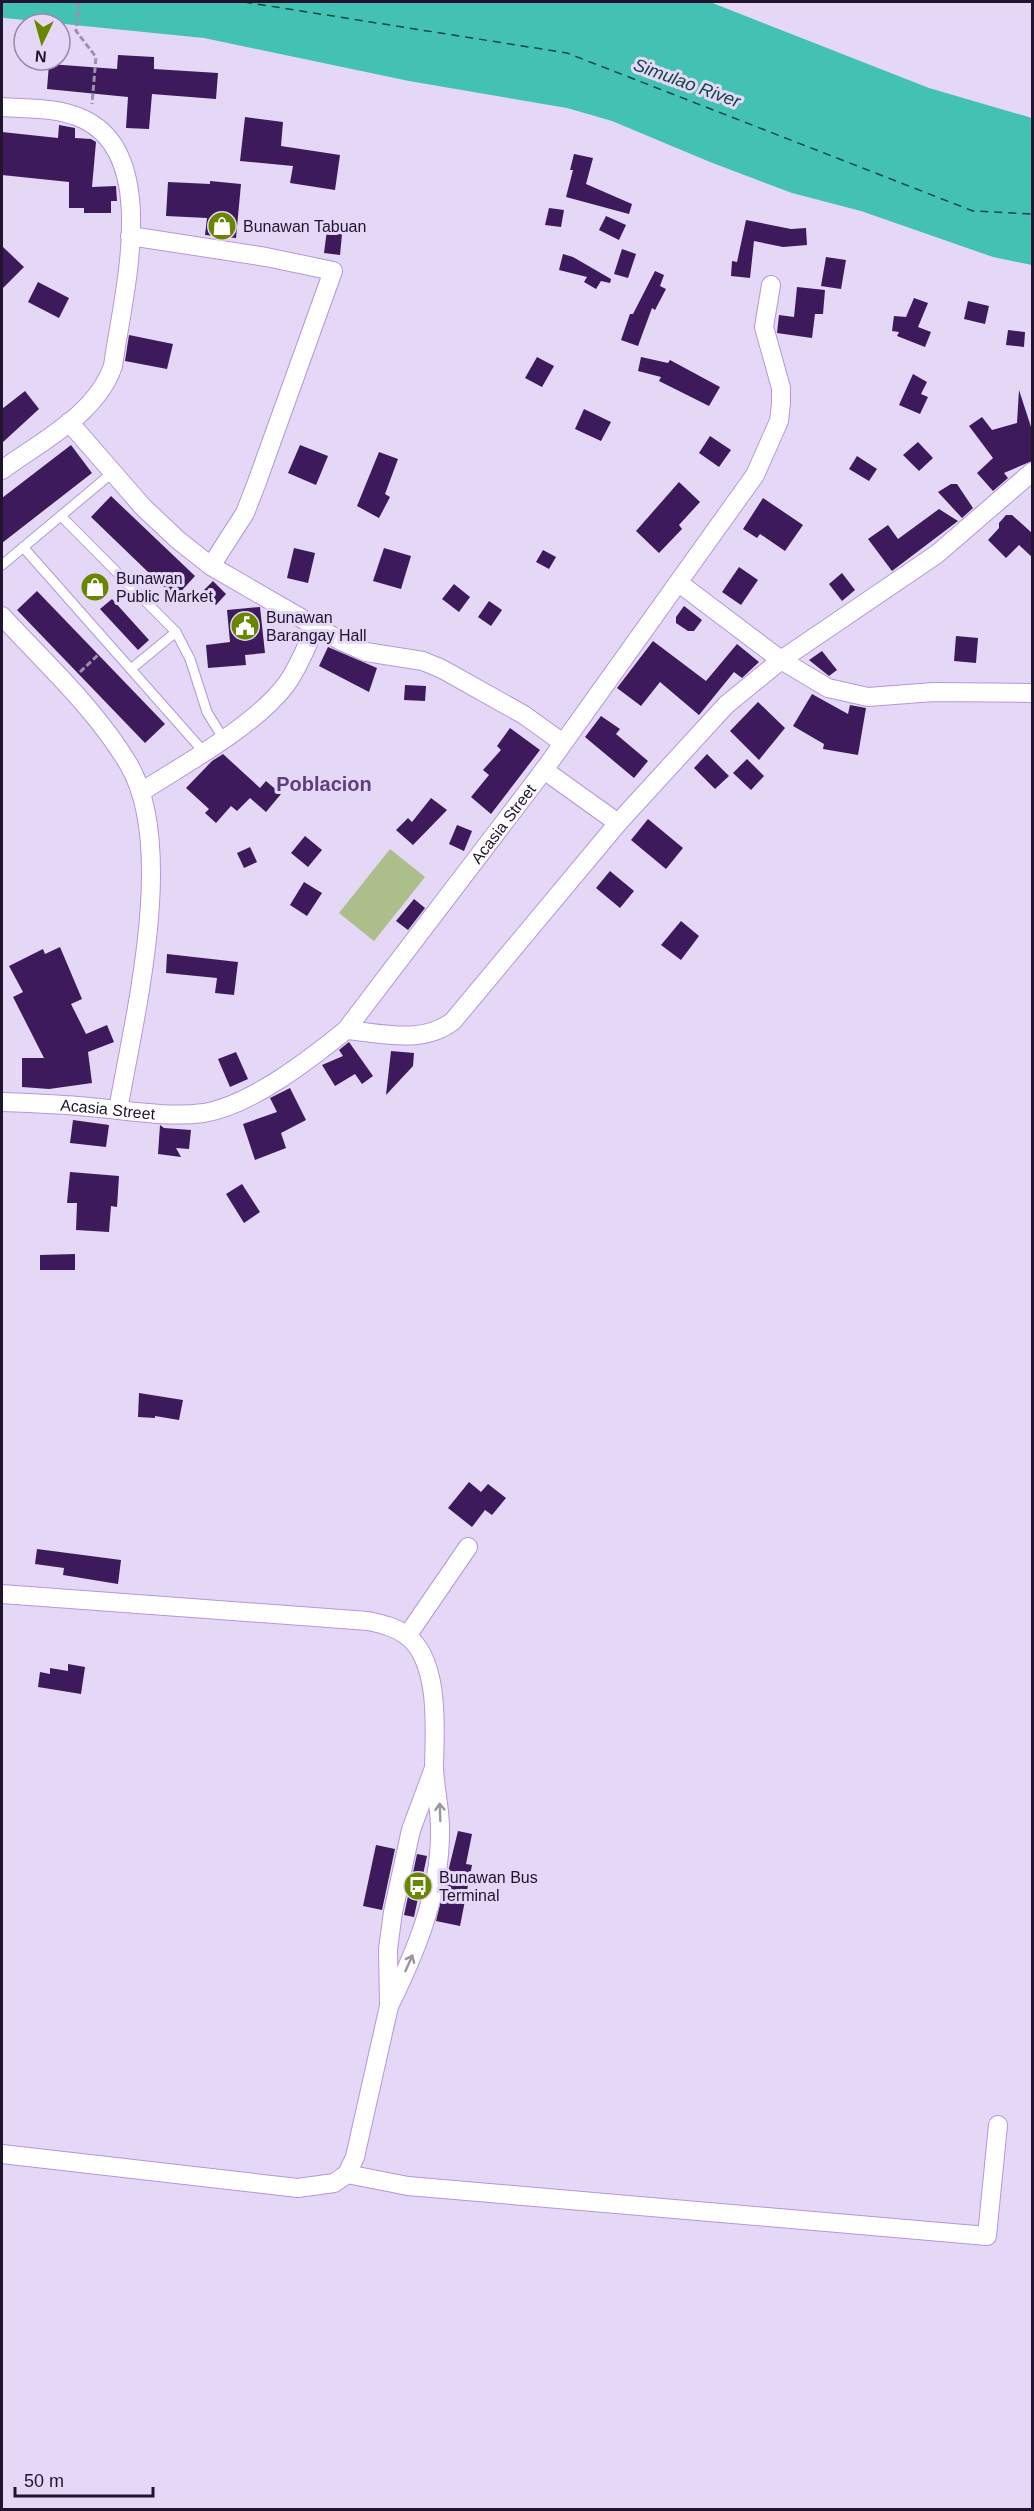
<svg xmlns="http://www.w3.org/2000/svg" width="1034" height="2511" viewBox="0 0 1034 2511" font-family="Arial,sans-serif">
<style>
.green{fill:#acbe8a}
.water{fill:#43c1b2}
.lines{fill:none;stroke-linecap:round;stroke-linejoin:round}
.ferry{stroke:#104741;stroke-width:1.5;stroke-dasharray:8 6;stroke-linecap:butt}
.building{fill:#3c1a5b}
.lane-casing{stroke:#b596dc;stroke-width:11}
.street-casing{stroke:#b596dc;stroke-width:20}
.path{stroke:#9c90ad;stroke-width:3;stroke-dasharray:6 3;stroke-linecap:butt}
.lane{stroke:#fff;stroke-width:9}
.street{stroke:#fff;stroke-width:18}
.oneway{stroke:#9b95a1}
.labels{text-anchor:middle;stroke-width:6;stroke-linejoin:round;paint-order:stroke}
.poi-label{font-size:16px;fill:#20142f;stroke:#e4d8f6;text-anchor:start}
.street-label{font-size:16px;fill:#20142f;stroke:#e4d8f6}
.water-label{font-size:18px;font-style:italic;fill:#104741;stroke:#e4d8f6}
.quarter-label{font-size:20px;font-weight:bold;fill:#5d3f7e;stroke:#e4d8f6}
</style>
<rect width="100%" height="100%" fill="#e4d8f6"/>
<path class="green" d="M390,849L425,877L374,941L339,913Z"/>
<path class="water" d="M2,2H710L929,88L1032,118V265L993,257L861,211L792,193L710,162L612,121L567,108L409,81L204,38L4,18L2,17Z"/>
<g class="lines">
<path class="ferry" d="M244,2L567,53L973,211L1032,214"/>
</g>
<g class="building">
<path d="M118,55L154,57V69L218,73L216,99L152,94L149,129L126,128L128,97L47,89L49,64L117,69Z"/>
<path d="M245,117L283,122L281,146L340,155L335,190L290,183L293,166L240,161Z"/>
<path d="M59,125L75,128V138L91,139L96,142L92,187L116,186L117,201H111V213H84V208H69V182L2,175V132L58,138Z"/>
<path d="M574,154L593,158L586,184L632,204L629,214L566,197L573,170H570Z"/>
<path d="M210,181L241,184L236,238L205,235L207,218L166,216L168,182L210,184Z"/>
<path d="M549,208L564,210L561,227L545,225Z"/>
<path d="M606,216L626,225L619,240L599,230Z"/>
<path d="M746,220L791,229L806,228L807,245L783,247L754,241L750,278L731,276L732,261L737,262Z"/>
<path d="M328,222L343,224L340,255L324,253Z"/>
<path d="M2,246L24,267L2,289Z"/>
<path d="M622,249L636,254L628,278L614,274Z"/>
<path d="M563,254L573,257L611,279L610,283L601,281L596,289L584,282L587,277L559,270Z"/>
<path d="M826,257L846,260L841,289L821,286Z"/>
<path d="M655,271L664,275L660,286L666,289L655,310L652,308L638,346L621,340L630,314H633Z"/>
<path d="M38,282L69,298L59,318L28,302Z"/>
<path d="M797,287L825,290L823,314H815L812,338L777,333L779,315L794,317Z"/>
<path d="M914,298L928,303L918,327L931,332L925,347L897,336L899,332L892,331L894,316L906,317Z"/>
<path d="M968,301L989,306L985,324L964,319Z"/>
<path d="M1008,330L1025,332L1024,347L1006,345Z"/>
<path d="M129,335L173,344L167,369L125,361Z"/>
<path d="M537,357L554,366L542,387L525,378Z"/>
<path d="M641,357L668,363L670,360L720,387L709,406L659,381L661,377L638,371Z"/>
<path d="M913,374L927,382L921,394L928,397L920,414L899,405Z"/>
<path d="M1019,390L1032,430V461L1004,473L1008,478L993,491L977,473L993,458L969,426L982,417L992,430L1017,423Z"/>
<path d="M25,391L39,409L2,443V409Z"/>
<path d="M584,409L611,422L601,441L575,429Z"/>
<path d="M710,436L731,450L719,467L699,453Z"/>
<path d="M918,442L933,458L919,471L903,455Z"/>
<path d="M71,445L92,473L2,543V498Z"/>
<path d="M300,445L328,456L316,485L288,473Z"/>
<path d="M379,452L398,459L385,494L390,497L379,518L357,506Z"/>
<path d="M857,456L877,469L869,481L849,469Z"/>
<path d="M679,482L700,502L679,525L682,529L659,553L636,531Z"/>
<path d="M951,484H957L973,508L962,518L938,492Z"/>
<path d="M111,496L195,576L175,598L91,517Z"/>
<path d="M763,498L803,525L785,551L760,534L757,538L743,529Z"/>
<path d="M939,509L958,521L892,571L868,539L888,525L898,539Z"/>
<path d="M1006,515H1012L1032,533V557L1019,545L1006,558L988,540L999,528V523Z"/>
<path d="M294,548L315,553L308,583L287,578Z"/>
<path d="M384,548L411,556L401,589L373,581Z"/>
<path d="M543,550L556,557L549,569L536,562Z"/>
<path d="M739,567L758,580L741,605L722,592Z"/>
<path d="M842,573L855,590L842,601L829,584Z"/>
<path d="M213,581L226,594L216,605L202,592Z"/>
<path d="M454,584L470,597L459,612L442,599Z"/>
<path d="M37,591L165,724L145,743L17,610Z"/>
<path d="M112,599L149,640L138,650L100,609Z"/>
<path d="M489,601L502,610L491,626L478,617Z"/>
<path d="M684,606L702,620L694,631H688L676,623V617Z"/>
<path d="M260,607L265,653L245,655L246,665L208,668L206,645L230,642L227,610Z"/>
<path d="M956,636L978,638L976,663L954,661Z"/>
<path d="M653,641L706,681L737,644L759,662L742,678L734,672L699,715L660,682L641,706L617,688Z"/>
<path d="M328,647L377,668L369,692L319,666Z"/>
<path d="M822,651L837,670L829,676L809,660Z"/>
<path d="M405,685L426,686L425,701L404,700Z"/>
<path d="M812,694L848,714L850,705L866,708L858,755L823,749L824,744L793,726Z"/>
<path d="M758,702L785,728L759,760L730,731Z"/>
<path d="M601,716L620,729L616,734L648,761L634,778L585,737Z"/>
<path d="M510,728L540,750L491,814L471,797L489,775L483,770L501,750L497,746Z"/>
<path d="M223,754L260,788L266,781L281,794L266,812L250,798L237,811L231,806L216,823L205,813L209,809L186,788L212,761Z"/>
<path d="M707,754L729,776L715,789L694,768Z"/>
<path d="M747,759L764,776L751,790L733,773Z"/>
<path d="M431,798L447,810L413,845L396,830L408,818L412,822Z"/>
<path d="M648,819L683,848L666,869L631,840Z"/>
<path d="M457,825L472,831L464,851L449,844Z"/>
<path d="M305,836L322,850L308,867L291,853Z"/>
<path d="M250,847L257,862L244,868L237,853Z"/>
<path d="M610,871L634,891L620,908L596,888Z"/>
<path d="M304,882L322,893L307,916L290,905Z"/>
<path d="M414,899L425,908L408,930L396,921Z"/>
<path d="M681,921L699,936L681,960L661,945Z"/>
<path d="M60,947L82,999L71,1004L86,1034L107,1025L114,1042L88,1052L92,1083L49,1089L22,1087V1058H44L13,997L23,992L9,966L43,949L45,954Z"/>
<path d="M167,954L238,962L234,995L215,993L217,978L166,973Z"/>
<path d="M349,1042L373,1076L362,1084L355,1074L335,1086L322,1065L343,1056L339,1050Z"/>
<path d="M391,1051L414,1053L413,1066L386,1095Z"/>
<path d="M236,1052L248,1079L230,1087L218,1059Z"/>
<path d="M290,1088L306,1120L281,1133L286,1148L255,1160L243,1124L277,1112L270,1098Z"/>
<path d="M73,1120L109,1125L106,1147L70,1143Z"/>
<path d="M160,1125L164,1128L191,1130L189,1149L176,1148L181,1157L158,1154Z"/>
<path d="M70,1172L119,1176L117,1207L111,1206L109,1232L76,1230L77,1203H67Z"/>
<path d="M242,1184L260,1212L244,1223L226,1194Z"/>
<path d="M75,1254V1270H40V1255Z"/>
<path d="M139,1393L183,1400L179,1420L155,1416V1418L138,1417Z"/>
<path d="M469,1482L481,1492L488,1484L506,1498L492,1515L485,1510L472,1527L448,1508Z"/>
<path d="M37,1549L121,1560L118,1584L63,1575L64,1568L35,1564Z"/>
<path d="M68,1664L85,1667L81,1694L38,1687L40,1672L50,1674V1668L68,1671Z"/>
<path d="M458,1831L472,1834L466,1864L472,1865L460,1926L436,1921Z"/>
<path d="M376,1845L395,1849L382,1910L363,1906Z"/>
<path d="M417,1854L427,1856L414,1917L404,1915Z"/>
</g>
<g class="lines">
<g class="lane-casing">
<g id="lane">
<path d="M61,516L176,632L190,659L207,712L223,738"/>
<path d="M23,547L203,751"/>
<path d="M2,565L112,473"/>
<path d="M131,669L176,632"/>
</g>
</g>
<g class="street-casing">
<g id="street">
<path d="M2,107C28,109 58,107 83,119C162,155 122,298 113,366C96,415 41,441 2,470"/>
<path d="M130,236L266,257L333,271L257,482L245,513L211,566"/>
<path d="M69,422L143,507L178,540L211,566L339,640L366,652L423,661L442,669L524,715L563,743"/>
<path d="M679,583L781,660L828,688L868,697L934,692L1032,693"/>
<path d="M2,616C45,663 96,709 129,765C177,848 134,1018 118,1110"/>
<path d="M544,770L618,823"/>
<path d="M141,792C186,763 253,727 285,686C298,669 306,647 315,628"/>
<path d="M346,1030C381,1033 423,1045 453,1021L618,823L726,705L781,660L937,554L1032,472"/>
<path id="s1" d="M2,1102C31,1103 60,1104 89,1107C127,1110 166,1118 204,1113C251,1105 309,1060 346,1030L544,770L755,475L779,421L781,403V388L764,327L771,285"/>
<path d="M2,1594L368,1621C382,1624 395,1627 406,1635C440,1660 435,1728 434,1765C434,1787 441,1810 440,1833C440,1893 416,1952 389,2006"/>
<path d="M407,1636L468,1547"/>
<path d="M2,2154L298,2188L334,2183L347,2174L355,2157L389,2006L388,1949L393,1912L411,1830L434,1768"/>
<path d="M347,2174L408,2186L987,2236L998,2125"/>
</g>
</g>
<g class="path">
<path d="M79,2L76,31L96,57L92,104"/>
<path d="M80,672L99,654"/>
</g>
<use href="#lane" class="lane"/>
<use href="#street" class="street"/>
</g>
<defs><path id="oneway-shaft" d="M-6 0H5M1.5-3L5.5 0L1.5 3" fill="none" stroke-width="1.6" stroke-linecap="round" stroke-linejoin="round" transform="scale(1.5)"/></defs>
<g class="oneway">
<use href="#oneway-shaft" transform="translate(440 1812) rotate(-92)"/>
<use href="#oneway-shaft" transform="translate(409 1963) rotate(-66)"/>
</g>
<defs>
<g id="shop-disc" transform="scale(1.5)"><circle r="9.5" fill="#688600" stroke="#e4d8f6"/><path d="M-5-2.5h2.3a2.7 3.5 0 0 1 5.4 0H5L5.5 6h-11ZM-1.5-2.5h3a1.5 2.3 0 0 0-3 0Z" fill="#fff"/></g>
<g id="civic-disc" transform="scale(1.5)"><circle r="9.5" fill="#688600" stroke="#e4d8f6"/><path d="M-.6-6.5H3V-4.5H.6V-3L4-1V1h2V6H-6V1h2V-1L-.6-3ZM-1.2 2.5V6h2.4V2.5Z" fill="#fff"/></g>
<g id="bus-disc" transform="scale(1.5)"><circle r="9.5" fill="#688600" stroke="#e4d8f6"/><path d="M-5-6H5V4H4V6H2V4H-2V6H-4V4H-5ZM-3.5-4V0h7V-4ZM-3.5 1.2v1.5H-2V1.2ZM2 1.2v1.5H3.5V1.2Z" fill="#fff"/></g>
</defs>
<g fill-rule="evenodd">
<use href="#shop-disc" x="222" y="226"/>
<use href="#shop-disc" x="95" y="587"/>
<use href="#civic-disc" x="245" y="626"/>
<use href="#bus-disc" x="418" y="1886"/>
</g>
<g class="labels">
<g class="poi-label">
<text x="243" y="232">Bunawan Tabuan</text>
<text x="116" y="584">Bunawan<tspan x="116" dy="18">Public Market</tspan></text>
<text x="266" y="623">Bunawan<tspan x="266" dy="18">Barangay Hall</tspan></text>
<text x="439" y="1883">Bunawan Bus<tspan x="439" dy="18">Terminal</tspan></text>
</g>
<g class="street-label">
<text dy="6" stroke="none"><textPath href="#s1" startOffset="628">Acasia Street</textPath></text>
<text dy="6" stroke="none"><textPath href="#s1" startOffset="106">Acasia Street</textPath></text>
</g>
<g class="water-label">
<text transform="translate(687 83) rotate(20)" y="6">Simulao River</text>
</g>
<g class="quarter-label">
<text x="324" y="791">Poblacion</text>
</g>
</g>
<rect width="1034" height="2511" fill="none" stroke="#20142f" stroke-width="6"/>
<g transform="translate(42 42) rotate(185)"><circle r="28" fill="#e4d8f6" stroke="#968aa6" stroke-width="1.5"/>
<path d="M0-4.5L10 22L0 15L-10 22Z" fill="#688600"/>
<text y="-9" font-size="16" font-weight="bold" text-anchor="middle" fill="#20142f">N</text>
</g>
<path d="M15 2487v9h138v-9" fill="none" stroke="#20142f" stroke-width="3"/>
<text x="24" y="2487" font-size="18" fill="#20142f" stroke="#e4d8f6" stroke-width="4.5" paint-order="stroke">50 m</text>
</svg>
